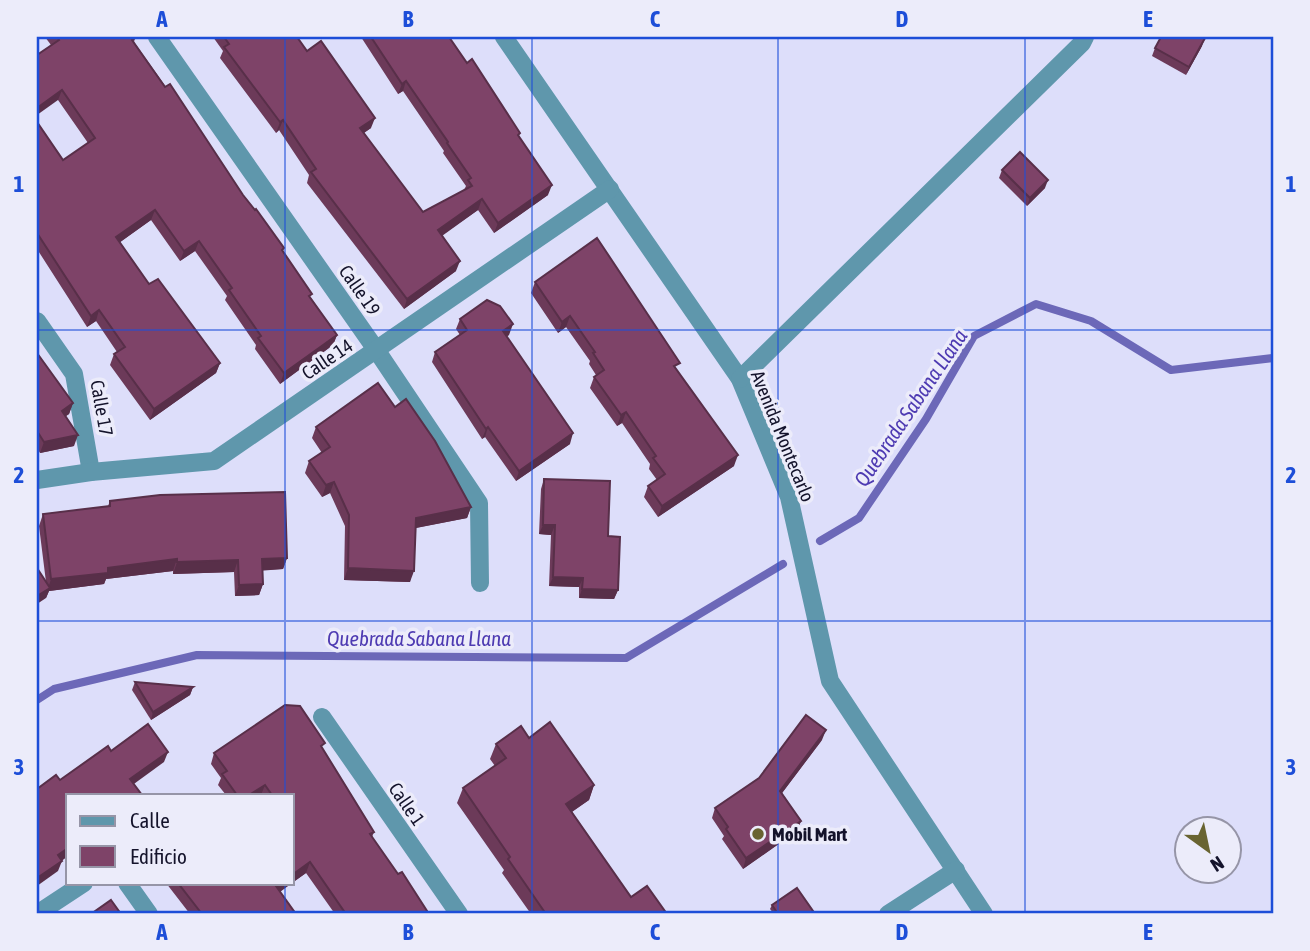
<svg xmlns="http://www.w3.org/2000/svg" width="1310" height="951" viewBox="0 0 1310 951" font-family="'Asap Condensed',sans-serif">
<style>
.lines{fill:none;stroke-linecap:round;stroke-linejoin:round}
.stream{stroke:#6c68b8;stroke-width:8}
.street{stroke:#5f97ac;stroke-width:18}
.wall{fill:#6c3a59}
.shaded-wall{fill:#582f49}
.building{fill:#7e4368;stroke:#582f49;stroke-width:2}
.grid{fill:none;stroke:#1d4ed8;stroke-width:2;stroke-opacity:0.55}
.poi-dot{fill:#696431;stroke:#ececfa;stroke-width:2.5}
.labels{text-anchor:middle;stroke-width:7;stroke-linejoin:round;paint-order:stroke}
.street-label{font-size:19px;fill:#14132b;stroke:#ececfa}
.poi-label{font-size:19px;font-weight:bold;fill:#14132b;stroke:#ececfa;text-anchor:start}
.water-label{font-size:21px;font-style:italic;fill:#4e3bb2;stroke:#ececfa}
.neatline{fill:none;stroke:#1d4ed8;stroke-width:2.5}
.grid-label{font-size:23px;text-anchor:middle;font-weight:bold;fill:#1d4ed8}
</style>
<rect width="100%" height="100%" fill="#dddefa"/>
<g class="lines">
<g class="stream">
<path d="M820,541L859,518L926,419L974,336L1036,304L1091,321L1171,370L1273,358"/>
<path d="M37,700L54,689L197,655L626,658L783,564"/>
</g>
<g class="street">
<path d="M157,37L377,351L479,503L480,583"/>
<path d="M504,37L740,379L789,497L830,681L984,914"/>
<path d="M37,321L74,374L91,472"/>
<path d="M740,379L1082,43L1085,37"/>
<path d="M37,480L91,472L214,461L610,189"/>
<path d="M322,717L459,914"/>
<path d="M127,883L149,914"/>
<path d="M43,910L84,883"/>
<path d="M888,914L956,870"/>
</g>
</g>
<g class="wall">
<path d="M45,37H134L135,38L134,42L243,195L284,248L283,251L311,298L337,335L333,345L280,384L255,349L256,345L225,300L227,296L195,251L180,261L151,220L120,242L149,284L220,363L216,373L150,420L110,365L114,354L117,352L96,321L87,327L37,249V122L63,160L88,143L58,100L51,45Z"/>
<path d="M213,37H297L307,51L371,128L364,133L423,212L464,190L466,186L443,153L444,151L403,91L398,94L361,37H449L519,137L548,195L494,233L478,210L442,235L456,271L404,309L307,183L309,175L279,130L276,133L220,58L223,51Z"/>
<path d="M1202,46L1186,75L1152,56L1155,48Z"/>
<path d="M1002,170L1045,188L1027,206L999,178Z"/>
<path d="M535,282L677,370L734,466L658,517L644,497L648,486L657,480L649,469L650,464L622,423L617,426L590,388L594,377L596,375L589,364L590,361L566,327L558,333L531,293Z"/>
<path d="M460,319L509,335L507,336L570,444L516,481L485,437L482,439L432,362L435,352L460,335L456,329Z"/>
<path d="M37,353L73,403L69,414L65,416L74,446L40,453L37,448Z"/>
<path d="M395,407L471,507L467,518L415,528L410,582L344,580L345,526L330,493L322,497L305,473L309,461L322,453L312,438L316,427Z"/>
<path d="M544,479L608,536L618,590L614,599L579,598V587L549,586L551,535L539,534L541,489Z"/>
<path d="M110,501L287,558L283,569L263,570V584L259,595L235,596L234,572L173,574V571L106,579L104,584L49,591L46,598V582L39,526L43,514L108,506Z"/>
<path d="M135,682L193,687L190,695L151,720L132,690Z"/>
<path d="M529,738L594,785L589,800L572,812L631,897L667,914H531L502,873L504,870L457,803L463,788L495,766L490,759L496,744Z"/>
<path d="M822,740L782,793L801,821L797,831L743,869L722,839L724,836L712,818L715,808Z"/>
<path d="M323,749L374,832L372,837L398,874L429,914H335L306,873L292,883V795H226L218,785L221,778L211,764L214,753Z"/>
<path d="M166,883H292L280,892L296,914H190Z"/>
<path d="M772,905L812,914H774L770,909Z"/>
</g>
<g class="shaded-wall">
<path d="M1205,38L1202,46L1186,75L1189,67Z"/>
<path d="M406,81L403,91L398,94L402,84Z"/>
<path d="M62,90L58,100L37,115V108Z"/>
<path d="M375,118L371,128L356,138L360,128Z"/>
<path d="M283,120L279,130L276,133L280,122Z"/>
<path d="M1048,180L1045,188L1027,206L1030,198Z"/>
<path d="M552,185L548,195L494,233L498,223Z"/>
<path d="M482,199L478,210L435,241L438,230Z"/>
<path d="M155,210L151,220L112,248L116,237Z"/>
<path d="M199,241L195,251L180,261L184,251Z"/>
<path d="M460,261L456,271L404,309L407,299Z"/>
<path d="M99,310L96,321L87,327L91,316Z"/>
<path d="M570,316L566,327L558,333L562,322Z"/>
<path d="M513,324L509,335L499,341L503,331Z"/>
<path d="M337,335L333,345L280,384L284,373Z"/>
<path d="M220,363L216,373L150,420L154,409Z"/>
<path d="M73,403L69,414L58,422L62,411Z"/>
<path d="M626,412L622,423L617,426L621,415Z"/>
<path d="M488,427L485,437L482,439L486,429Z"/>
<path d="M573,433L570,444L516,481L519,471Z"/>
<path d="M78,435L74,446L40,453L44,442Z"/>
<path d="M738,455L734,466L658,517L662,506Z"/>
<path d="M334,482L330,493L322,497L326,485Z"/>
<path d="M471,507L467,518L411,529L416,518Z"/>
<path d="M543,525H555L551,535L539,534Z"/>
<path d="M287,558L283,569L258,571L262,559Z"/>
<path d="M177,559L173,571L106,579L104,584L49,591L46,598L37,604V596L48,589L51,579L108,568Z"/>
<path d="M238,560L234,572L173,574L177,562Z"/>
<path d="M348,568L414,571L410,582L344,580Z"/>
<path d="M553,577L583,578L579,587L549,586Z"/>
<path d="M263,584L259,595L235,596L239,585Z"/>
<path d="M582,589L618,590L614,599L579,598Z"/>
<path d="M193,687L190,695L151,720L153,712Z"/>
<path d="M826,730L822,740L776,801L780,791Z"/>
<path d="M168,752L164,762L127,789L130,779Z"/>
<path d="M265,785L261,795H249Z"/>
<path d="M594,785L589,800L561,819L566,804Z"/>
<path d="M801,821L797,831L743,869L746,858Z"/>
<path d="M68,848V856L55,866L58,855Z"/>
<path d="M62,861L58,871L37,886V878Z"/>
<path d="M310,862L306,873L292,883V875Z"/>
<path d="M281,883H292L272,897L276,886Z"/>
</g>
<g class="building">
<path d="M57,37H134L135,38L132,40L165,87L170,84L243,195L255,210L256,209L284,248L282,250L312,294L309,296L337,335L284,373L258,338L261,336L229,290L232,288L199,241L184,251L155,210L116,237L149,284L158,279L220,363L154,409L114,354L125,347L99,310L91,316L37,233V122L63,160L95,138L62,90L37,108V55L59,40Z"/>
<path d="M224,37H297L307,51L321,41L375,118L360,128L423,212L472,186L468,180L471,178L447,143L448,142L406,81L402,84L371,37H449L467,63L472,59L520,133L518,135L552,185L498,223L482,199L438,230L460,261L407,299L311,172L316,169L283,120L280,122L224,47L229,44Z"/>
<path d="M1161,37H1202L1205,38L1189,67L1155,48Z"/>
<path d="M1020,152L1048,180L1030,198L1002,170Z"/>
<path d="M597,238L680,363L674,366L738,455L662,506L648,486L665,474L653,458L656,456L626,412L621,415L594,377L604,370L593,353L595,352L570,316L562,322L535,282Z"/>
<path d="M487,300L500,306L513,324L503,331L573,433L519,471L488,427L486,429L435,352L467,330L460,319Z"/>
<path d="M37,353L73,403L62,411L78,435L44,442L37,431Z"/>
<path d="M378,383L395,407L406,399L435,441L471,507L416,518L414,571L348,568L349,515L334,482L326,485L309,461L330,447L316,427Z"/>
<path d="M544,479L610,481L608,536L620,537L618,590L582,589L583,578L553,577L555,525H543Z"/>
<path d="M285,492L287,558L262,559L263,584L239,585L238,560L177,562V559L108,568V573L51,579L43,514L110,506V501L160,495Z"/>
<path d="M37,568L50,588L37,596Z"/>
<path d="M135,682L193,687L153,712Z"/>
<path d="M285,705L300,706L325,743L321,746L374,832L370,834L398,874L402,872L429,914H351L349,912L346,914L310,862L292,875V834H293L292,832V795H272L265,785L249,795H237L222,774L227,771L214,753Z"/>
<path d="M806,715L826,730L780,791L801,821L746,858L726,829L728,827L715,808L759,778Z"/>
<path d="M550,722L594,785L566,804L631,897L647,886L667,914H546L508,859L510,857L463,788L506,758L496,744L521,726L529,738Z"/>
<path d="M148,724L168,752L130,779L142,795H68V848L58,855L62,861L37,878V789L56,775L60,780L108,746L111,751Z"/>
<path d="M178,883H281L276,886L296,914H202Z"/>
<path d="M797,888L813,911L808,914H778L772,905Z"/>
<path d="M111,900L121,914H91Z"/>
</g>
<path class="grid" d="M285,37V795M532,37V914M778,37V914M1025,37V914M37,330H1273M37,621H1273M285,883V914"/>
<circle class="poi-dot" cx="758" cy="834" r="7"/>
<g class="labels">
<g class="street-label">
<text transform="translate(360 290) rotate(55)" y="7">Calle 19</text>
<text transform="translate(327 359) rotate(-34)" y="7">Calle 14</text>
<text transform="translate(102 408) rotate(80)" y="7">Calle 17</text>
<text transform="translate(783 436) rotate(68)" y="7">Avenida Montecarlo</text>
<text transform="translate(407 804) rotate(55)" y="7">Calle 1</text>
</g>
<g class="poi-label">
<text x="772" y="841">Mobil Mart</text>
</g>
<g class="water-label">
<text transform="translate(911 408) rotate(-56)" y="7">Quebrada Sabana Llana</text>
<text x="419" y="646">Quebrada Sabana Llana</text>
</g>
</g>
<rect width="1310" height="951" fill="none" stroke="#ececfa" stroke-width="77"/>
<rect x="66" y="794" width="228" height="91" fill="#ececfa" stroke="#9695a7" stroke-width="2"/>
<rect x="80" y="816" width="35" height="10" fill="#5f97ac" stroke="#9695a7" stroke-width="2"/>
<text x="130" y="828" font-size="21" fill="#14132b">Calle</text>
<rect x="80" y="846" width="35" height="21" fill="#7e4368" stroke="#9695a7" stroke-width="2"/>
<text x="130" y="864" font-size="21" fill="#14132b">Edificio</text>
<g transform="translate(1208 850) rotate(147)"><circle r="33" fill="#ececfa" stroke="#9695a7" stroke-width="2"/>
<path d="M0-5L12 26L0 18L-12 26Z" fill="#696431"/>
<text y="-10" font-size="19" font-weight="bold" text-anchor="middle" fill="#14132b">N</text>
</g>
<rect x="38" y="38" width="1234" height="874" class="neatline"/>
<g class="grid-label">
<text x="162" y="27">A</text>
<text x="408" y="27">B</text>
<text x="655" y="27">C</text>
<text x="902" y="27">D</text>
<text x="1148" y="27">E</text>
<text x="19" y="192">1</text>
<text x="1291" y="192">1</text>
<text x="19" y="483">2</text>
<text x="1291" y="483">2</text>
<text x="19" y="775">3</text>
<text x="1291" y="775">3</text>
<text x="162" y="940">A</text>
<text x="408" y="940">B</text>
<text x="655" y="940">C</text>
<text x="902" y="940">D</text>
<text x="1148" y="940">E</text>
</g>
</svg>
